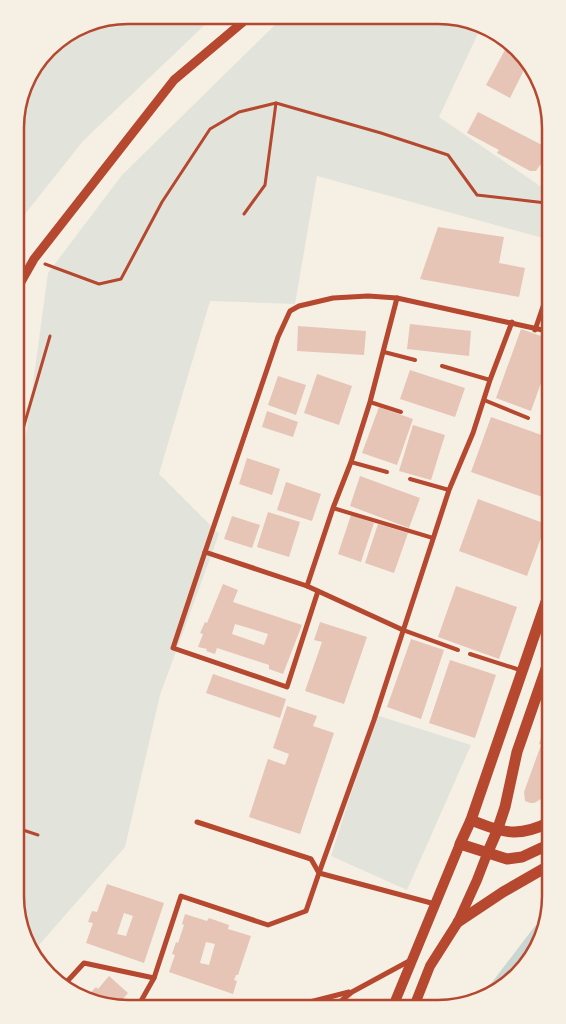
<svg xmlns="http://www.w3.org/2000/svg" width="566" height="1024" viewBox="0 0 566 1024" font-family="'Public Sans',sans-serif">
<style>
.green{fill:#e2e4dc}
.water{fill:#c9d6d2}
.building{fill:#e6c5b7;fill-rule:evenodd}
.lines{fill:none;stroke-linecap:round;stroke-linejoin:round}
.path{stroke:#b5482f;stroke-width:3}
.service{stroke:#b5482f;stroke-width:4}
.minor{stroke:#b5482f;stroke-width:5}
.tertiary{stroke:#b5482f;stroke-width:9}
.secondary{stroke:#b5482f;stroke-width:10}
.primary{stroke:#b5482f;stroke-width:11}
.rim{fill:none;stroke:#b5482f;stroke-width:2.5}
</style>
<rect width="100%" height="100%" fill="#f6efe4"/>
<g class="green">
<path d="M127,15L214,16L83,141L17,224L16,113L27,77L53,43L85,23Z"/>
<path d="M284,16L460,17L481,27L439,117L546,190V236L543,238L317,176L295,304L210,301L159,474L219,534L160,695L125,847L39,945L36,953L21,933L18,493L48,273L122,175Z"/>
<path d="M376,715L471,745L407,890L331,856Z"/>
</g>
<path class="water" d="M545,920L528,965L477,1002L535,926Z"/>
<g class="building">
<path d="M505,39L512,43L527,64L510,98L486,85L506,48L501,45Z"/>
<path d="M478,112L544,146L545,143V167L540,165L536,171H530L497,153L499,150L467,133Z"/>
<path d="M438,227L504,237L499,263L525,268L519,297L420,279Z"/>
<path d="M410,324L471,331L469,356L407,349Z"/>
<path d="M298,326L366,331L364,355L297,351Z"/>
<path d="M521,329L547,338V366L531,411L496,398Z"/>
<path d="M410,370L465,388L455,417L400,399Z"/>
<path d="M317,374L352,386L339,425L304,413Z"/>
<path d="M278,376L306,385L296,415L268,405Z"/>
<path d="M379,407L413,419L397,465L362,453Z"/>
<path d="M547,409V423L543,421Z"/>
<path d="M267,411L298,422L293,437L262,427Z"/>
<path d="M491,417L547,437L548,499L471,472Z"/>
<path d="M413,425L445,435L431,480L399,471Z"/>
<path d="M247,458L280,469L272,495L239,484Z"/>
<path d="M360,476L420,498L409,528L350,506Z"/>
<path d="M286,482L321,494L312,521L277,510Z"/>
<path d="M478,499L546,524L527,576L459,551Z"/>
<path d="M268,512L300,522L289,557L257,547Z"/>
<path d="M351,515L374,523L361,562L338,554Z"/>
<path d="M232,516L260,525L252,548L224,539Z"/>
<path d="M378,524L408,533L394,573L365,563Z"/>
<path d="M223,584L238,590L233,602L302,625L283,674L269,669V665L217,648L215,654L206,651L207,649L198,647L203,634L200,633L205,622L207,623ZM235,624L268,634L264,645L232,634Z"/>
<path d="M456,586L517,607L499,659L438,637Z"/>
<path d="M320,622L367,637L344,704L305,691L322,642L314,640Z"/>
<path d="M411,639L444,650L421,719L387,707Z"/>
<path d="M450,660L496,675L475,738L429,723Z"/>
<path d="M213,674L286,699L280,718L206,693Z"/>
<path d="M287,706L317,716L313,726L334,733L300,834L249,817L268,759L285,765L289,754L273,748Z"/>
<path d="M549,714L550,790L548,791L550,794L534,803H530L525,801L524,792L541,745L539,744Z"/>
<path d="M107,884L164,903L144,963L86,943L93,923L88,922L92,911L97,912ZM124,913L133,916L126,936L117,934Z"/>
<path d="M185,914L207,921L209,918L229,925L228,929L251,936L238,975H236L234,980L237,981L233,994L169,972L175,955L172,954L176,942L178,943L184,925L182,924ZM206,942L215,944L209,965L200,963Z"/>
<path d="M109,976L128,993L115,1008L86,997L96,987L98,989Z"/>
</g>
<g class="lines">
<g class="path">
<path d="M244,214L265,185L276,103"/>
<path d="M45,264L99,284L121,279L162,202L210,129L239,112L276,103L381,133L448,155L477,195L546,203"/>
<path d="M18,446L50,336"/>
<path d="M20,829L38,835"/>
</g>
<g class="service">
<path d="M544,108L545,107"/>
<path d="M384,352L415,360"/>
<path d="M442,366L490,380"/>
<path d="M484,400L528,418"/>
<path d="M370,402L401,412"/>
<path d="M544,432L547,434"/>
<path d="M351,462L387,472"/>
<path d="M410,479L449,490"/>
<path d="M333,508L433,538"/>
<path d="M403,630L458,650"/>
<path d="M470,654L520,670"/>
</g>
<g class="minor">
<path d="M535,330L546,298"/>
<path d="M205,552L278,337L290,311L299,306L333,298L368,296L397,298L547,331"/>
<path d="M307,586L333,508L351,462L370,402L397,298"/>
<path d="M318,591L287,687L173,648L205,552L307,586L403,630"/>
<path d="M435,904L319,873L374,720L449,490L473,433L490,380L512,322"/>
<path d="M62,987L84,963L154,978"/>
<path d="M298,1005L349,992"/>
<path d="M336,1005L352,992L411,960"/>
<path d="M137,1008L154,978L181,896L268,925L306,911L319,873L311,859L197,822"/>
</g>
<path class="tertiary" d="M17,289L34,259L174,80L250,16"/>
<g class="secondary">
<path d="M394,1004L460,844"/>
<path d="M415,1004L430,966L458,922L477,880L487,854"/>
</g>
<g class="primary">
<path d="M549,593L471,820L460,844L507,859L522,857L550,844"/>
<path d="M471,820C503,833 518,838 550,822"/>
<path d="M487,854L497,831L505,807L517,752L549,660"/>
<path d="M458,922L503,892L550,865"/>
</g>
</g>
<path d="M0 0H566V1024H0ZM128 24H438A104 104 0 0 1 542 128V896A104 104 0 0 1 438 1000H128A104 104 0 0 1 24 896V128A104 104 0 0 1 128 24Z" fill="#f6efe4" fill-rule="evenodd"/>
<path class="rim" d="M128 24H438A104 104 0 0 1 542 128V896A104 104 0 0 1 438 1000H128A104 104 0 0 1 24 896V128A104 104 0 0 1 128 24Z"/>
</svg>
